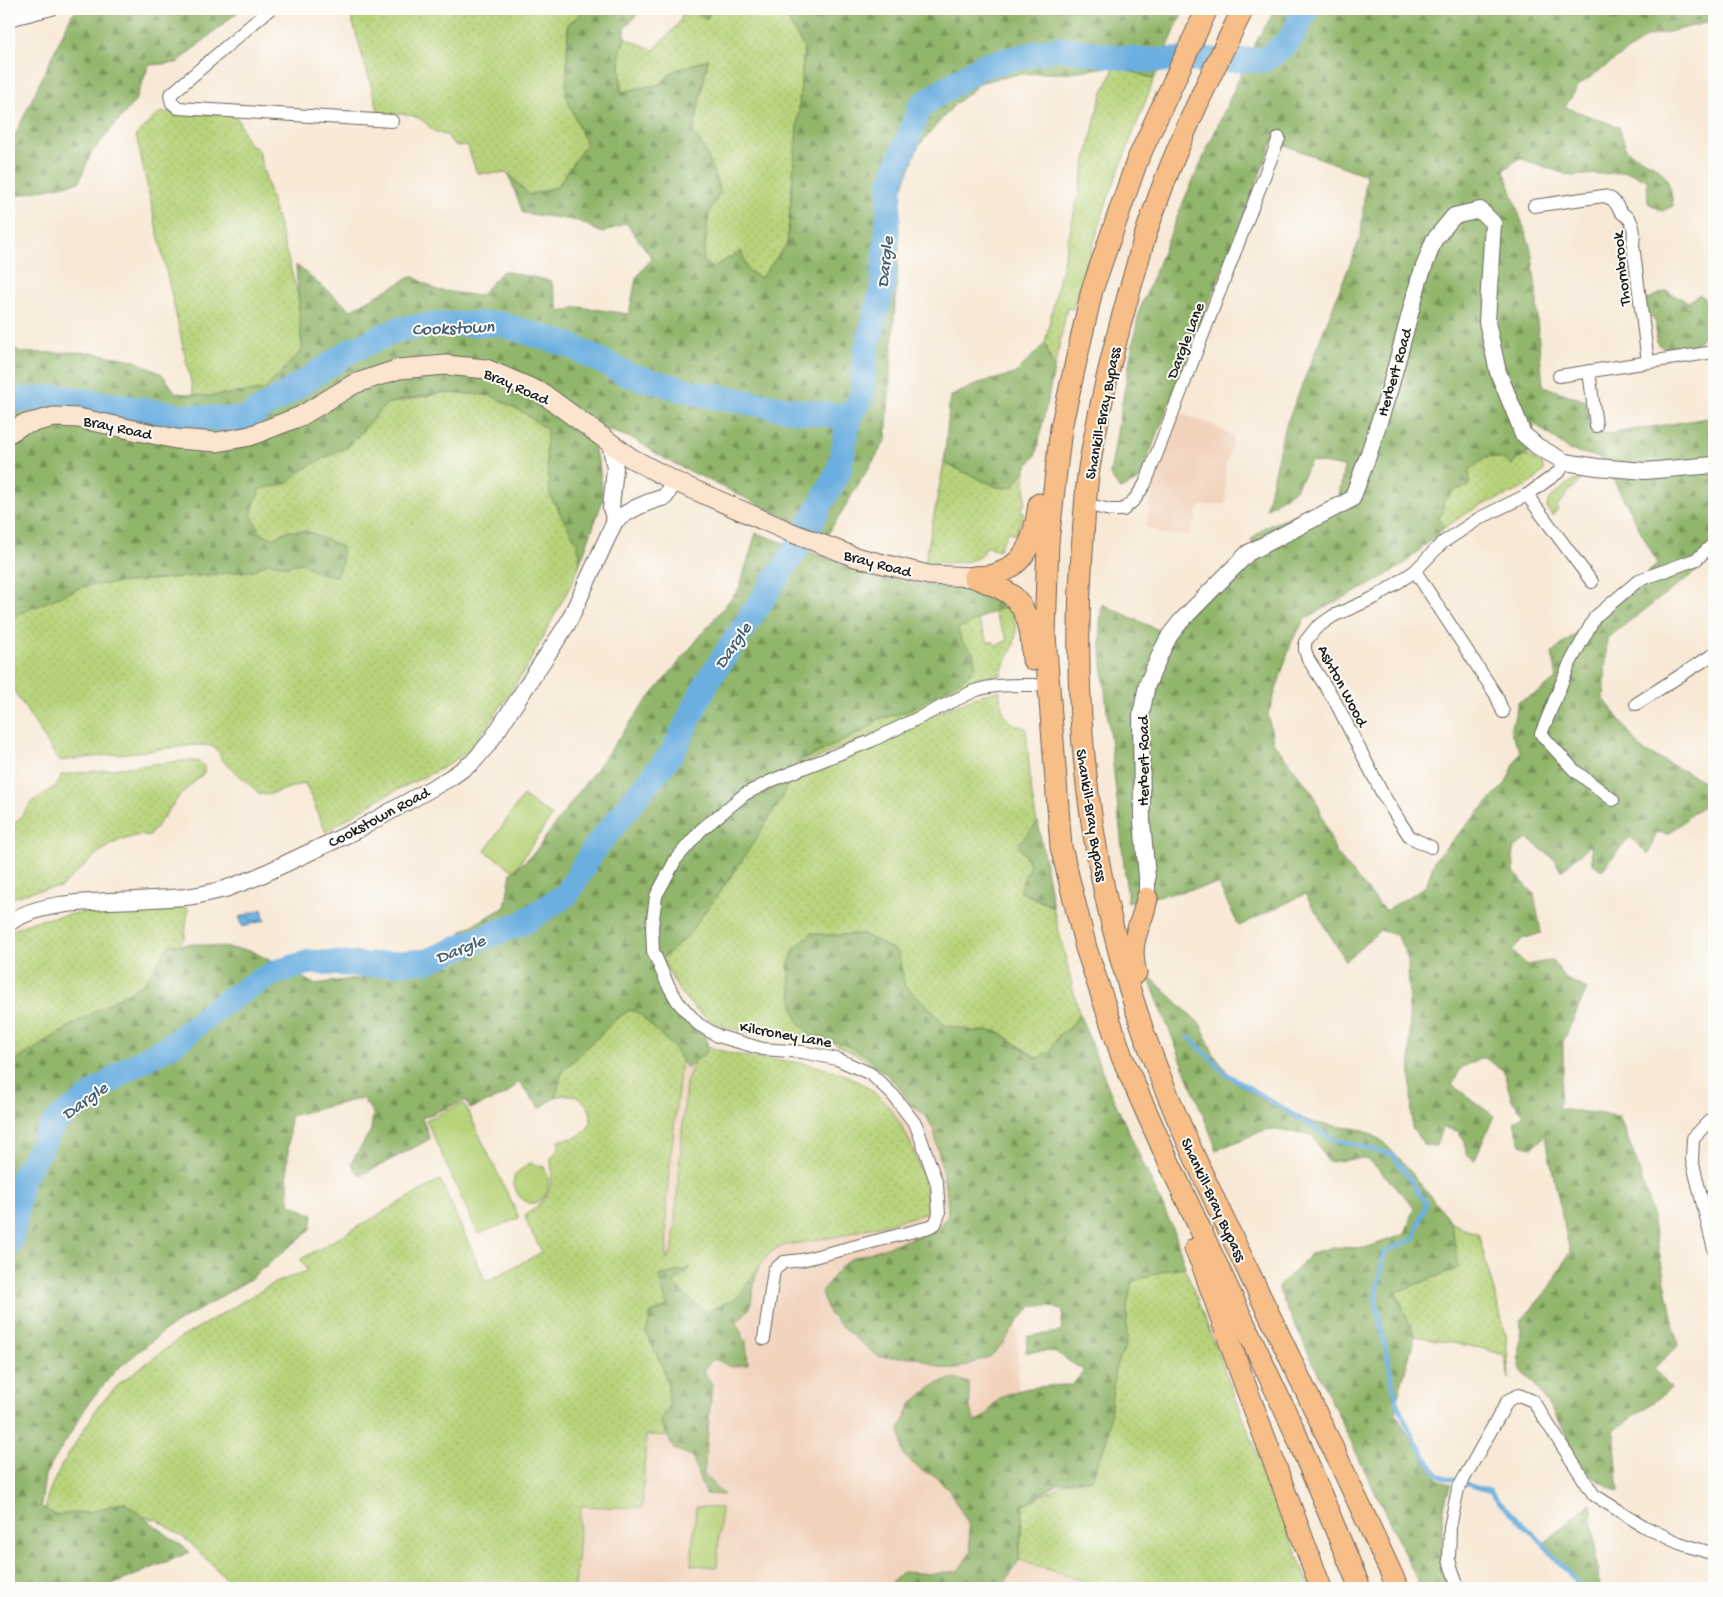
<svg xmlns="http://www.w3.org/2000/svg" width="1723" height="1597" viewBox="0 0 1723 1597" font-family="'Gochi Hand',sans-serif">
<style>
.built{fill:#f2d4be}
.grass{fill:url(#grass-dots);stroke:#6a784b}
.forest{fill:url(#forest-firs);stroke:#566843;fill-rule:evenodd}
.pitch{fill:#b7d37a;stroke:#6a784b}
.water{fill:url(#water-waves);stroke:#43667e}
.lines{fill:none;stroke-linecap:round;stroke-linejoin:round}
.stream{stroke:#6aafe0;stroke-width:4.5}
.river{stroke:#6aafe0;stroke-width:25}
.minor-casing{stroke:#69645d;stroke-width:14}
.tertiary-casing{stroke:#69645d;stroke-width:18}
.secondary-casing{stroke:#69645d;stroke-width:21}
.trunk-casing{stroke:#69645d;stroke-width:23}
.minor{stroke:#fff;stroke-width:12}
.tertiary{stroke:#fff;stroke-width:16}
.secondary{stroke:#fce5cf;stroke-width:19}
.trunk{stroke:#f7be88;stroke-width:21}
.labels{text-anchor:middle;stroke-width:4;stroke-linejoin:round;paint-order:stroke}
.street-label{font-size:16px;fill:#1c1c1c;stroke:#fdfcf7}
.water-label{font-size:18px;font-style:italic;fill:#3f5e74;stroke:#fdfcf7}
</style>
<defs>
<pattern id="grass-dots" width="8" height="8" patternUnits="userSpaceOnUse" patternTransform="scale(1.25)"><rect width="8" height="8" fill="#b7d37a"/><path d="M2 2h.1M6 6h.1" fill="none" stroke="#9db569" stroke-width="1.8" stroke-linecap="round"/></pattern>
<pattern id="forest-firs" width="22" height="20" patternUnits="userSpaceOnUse" patternTransform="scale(1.25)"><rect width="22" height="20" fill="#91b56a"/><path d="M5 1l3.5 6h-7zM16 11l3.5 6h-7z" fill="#769256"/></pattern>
<pattern id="water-waves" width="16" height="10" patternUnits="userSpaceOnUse" patternTransform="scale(1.25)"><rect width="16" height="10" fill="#6aafe0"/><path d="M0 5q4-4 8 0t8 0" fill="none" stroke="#568eb5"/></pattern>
</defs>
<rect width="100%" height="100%" fill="#fdfcf7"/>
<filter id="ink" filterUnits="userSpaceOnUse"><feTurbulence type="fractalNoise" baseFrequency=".02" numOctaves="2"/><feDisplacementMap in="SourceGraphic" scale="10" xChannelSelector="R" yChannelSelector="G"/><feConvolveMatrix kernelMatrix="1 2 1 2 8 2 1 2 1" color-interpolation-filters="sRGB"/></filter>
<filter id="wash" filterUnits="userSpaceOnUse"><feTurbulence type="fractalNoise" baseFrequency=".0096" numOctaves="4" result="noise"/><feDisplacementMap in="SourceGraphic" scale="20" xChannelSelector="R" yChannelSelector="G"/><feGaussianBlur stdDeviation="1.12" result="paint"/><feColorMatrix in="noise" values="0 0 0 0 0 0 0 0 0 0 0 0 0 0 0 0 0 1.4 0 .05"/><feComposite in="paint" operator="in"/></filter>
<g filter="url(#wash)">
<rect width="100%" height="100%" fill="#f8e9d6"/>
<g class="built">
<path d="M1177,412L1208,423L1234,436L1225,469L1226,504L1200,506L1189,536L1163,534L1146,527L1157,464Z"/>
<path d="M675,1055L867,1096L1010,1086L1022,1531L1019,1560L1104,1588H466Z"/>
</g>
<g class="grass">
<path d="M349,9H587L568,24L566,95L586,144L557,187L529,195L508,173H477L467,145L459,146L453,144L447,135C427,133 431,122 416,117C405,113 391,114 379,113Z"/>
<path d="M688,9H693L706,20L711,9H781L804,48L787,244L761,278L748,271L712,268L703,261L709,212L720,192L706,151L693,133L708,60L674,71L660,84L621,92L620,54L625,38L654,50L679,23L683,13Z"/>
<path d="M1115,66L1154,79L1107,201L1073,309L1067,308L1054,370L1045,343L1097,111L1101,97Z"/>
<path d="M173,112L232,115L238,119L247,142L258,150L312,346L269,398L196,405L136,135L159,113Z"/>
<path d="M442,393L490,395L552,425L580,555L579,566L574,579L529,663L496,714L469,751L444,767L379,799L326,832L305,783L267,795L260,794L221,759L220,754L213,747L206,745H195L59,761L9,683V606L244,490L348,447L386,404Z"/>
<path d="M1488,456L1503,459L1512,465L1517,458L1529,456L1542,464L1544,470C1530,490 1503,496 1482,505C1469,511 1456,520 1444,528L1438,517L1443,513V502L1455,490L1469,486V470Z"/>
<path d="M944,463L995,486C1012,490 1016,480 1026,468L1025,503V505H1023L1021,511L1024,512L1016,535L1008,532L998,551L988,546C984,549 983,553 980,556C969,566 939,562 925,562Z"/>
<path d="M1579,479H1582L1564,496L1565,498L1556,506L1558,509L1552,516L1547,508L1548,500L1570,482Z"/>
<path d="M1006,606C1019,623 1019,638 1008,657C1005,663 1002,668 1001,675L991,676L971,682L883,730L795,768L798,762L864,731L879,719L908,711L973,652L962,641L957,629L977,619L989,643L993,641L996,646L1008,640L993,612Z"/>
<path d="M1000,690C1000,709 1005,724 1026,728L1031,789L1041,847L1021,892L1053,907L1079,1013L1073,1025L1059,1035L1051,1050L1038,1059L998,1031L939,1132L899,1083L861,1057L833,1043L790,1035L749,1033L717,1025L694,1008L678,989L662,959L789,779L977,696Z"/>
<path d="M189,760L199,762L204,766V773L180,795L150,835L135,836L116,842L98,853L61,887L33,891L9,899V831L34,800L56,786L60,780L61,775Z"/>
<path d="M188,908L185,937L130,1014L9,1075V932C51,908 139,909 188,908Z"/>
<path d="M633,1005L682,1052L666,1202L667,1260L673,1248L686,1083L701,1043C709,1046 717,1050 726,1052C743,1057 762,1058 779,1060C843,1068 882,1081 910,1143C919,1163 928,1187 927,1210L924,1214L835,1237L786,1245L777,1248L770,1253L757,1270L744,1299L707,1317L670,1436L646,1435L642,1508L581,1506L575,1588H230L233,1586L188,1541L158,1520L130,1514L45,1518L46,1502L50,1489L60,1468L99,1405L120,1383L179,1339L272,1284L307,1271L301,1259L440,1180L486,1282L542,1252L529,1228L525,1216C551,1196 553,1190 551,1158L559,1148V1140C565,1139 573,1139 578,1136C605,1123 585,1086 556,1097L561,1069L614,1020Z"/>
<path d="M1451,1222L1466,1230L1478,1233L1506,1335L1509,1379L1504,1355L1480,1348L1415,1336L1396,1292L1458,1268Z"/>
<path d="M1182,1261L1310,1588H1104L1019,1560L1023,1506L1080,1475L1111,1274Z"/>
</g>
<g class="forest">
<path d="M83,9H241L177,63L149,65L135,101L91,153L79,182L9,197V148L72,14Z"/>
<path d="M587,9H642L625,28V38L620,54L621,92L660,84L674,71L708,59L693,133L706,151L720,192L709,212L703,261L712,268L741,251L748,271L761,278L787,244L804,48L781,9H1184L1154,79L1115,66L1064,73L1019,74L982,82L955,104L919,145L898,199L899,245L886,440L826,537L665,459L634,439L583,422L599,463L603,500L579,566L580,555L577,543L550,496L546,453L547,430L524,413L490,395L442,393L426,395L386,404L348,446L302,470L286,484L260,489L251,514L261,534L274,538L287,531H307L342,547V563L336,576L319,573L302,563L286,566L268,563L252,571L85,586L9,618V346H12L21,353L88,352L133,360L162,374L176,393L208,396L264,390L302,350L296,265L351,310L412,276L437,290L479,296L503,271L551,281L560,312L578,307L629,314L636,278L652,258L626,223L602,233L579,221L523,213L508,173L529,195L557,187L586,144L566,96L568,24Z"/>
<path d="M693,9H711L706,20Z"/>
<path d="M1276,9H1714V21L1647,37L1579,85L1565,107L1619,127L1627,151C1659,168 1669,168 1673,206L1662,211L1648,203L1647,180L1628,172L1571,176L1519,158L1504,170L1531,249L1537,297V321L1543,386L1586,401L1591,433L1608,434L1714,417V558L1607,638L1604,699L1642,750L1714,786V805L1711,803L1694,812L1669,834L1657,832L1648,855L1630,837L1602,870L1592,863L1591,844L1561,871L1554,859L1528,839L1513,848L1514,872L1534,894L1541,933L1522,939L1512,951L1527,965L1553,960L1564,978L1587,989L1563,1042V1070L1558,1109L1619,1116L1636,1160L1650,1207L1678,1346L1654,1368L1671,1389L1614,1430L1619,1493L1582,1470L1561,1424L1536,1386L1519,1368L1521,1321L1551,1286L1570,1252L1545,1136L1532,1148L1521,1144L1514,1122L1524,1115L1512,1100L1503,1070L1483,1057L1461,1068L1452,1085L1494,1116L1474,1161L1466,1153L1465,1141L1458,1131L1442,1127L1436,1146L1424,1145L1412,1128L1408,960L1398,936L1380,930L1346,961L1305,894L1239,926L1218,884L1128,902L1101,654L1100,625L1102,604L1165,633L1257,554L1251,540L1263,528L1339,496L1344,467L1311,461L1296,489L1266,509L1283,433L1361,236L1366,175L1273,141L1139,480L1120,489L1110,475L1120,414L1139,311L1185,198L1254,45ZM1535,424L1569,450L1602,458L1658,564L1552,653L1557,678L1539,692L1518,702L1511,732L1520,751L1506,783L1435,859L1426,886L1385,911L1336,853L1314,795L1273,742L1268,714L1292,641L1305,619L1333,603L1368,586L1403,565L1444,528L1438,517L1443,513V502L1455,490L1469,486V470L1488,456L1503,459L1512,465L1517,458L1530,453L1529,440Z"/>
<path d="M1667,291L1688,302L1700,294L1714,311V332L1701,338L1694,346L1663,348L1656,342V323L1648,313L1646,300Z"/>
<path d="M1045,343L1054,370L1036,454L1013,487L1004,488L995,486L944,463L950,397L979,383L1015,374Z"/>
<path d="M756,533L866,572L909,583L970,589L991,595L1006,606L958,629L962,641L973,652L976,666L966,677L908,711L879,719L864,731L798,762L789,779L782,798L735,871L689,934L662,959L675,1004L707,1038V1052L686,1068L674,1048L636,1011L630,1010L615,1020L562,1072L556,1097L540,1108L519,1082L507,1094L470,1109L466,1100L422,1118L430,1139L360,1176L355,1170L351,1163L371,1130L373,1113L362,1098L290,1116L287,1169L289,1203L313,1215L311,1229L250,1279L164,1331L116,1370L90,1401L45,1475L41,1506L55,1515L89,1512L124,1502L190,1552L105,1588H9V1065L67,1028L144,983L169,945L198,944L252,951L314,984L453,966L462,931L505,907L511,873L534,853L641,708L739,589Z"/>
<path d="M1038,822L1053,907L1019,891L1030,865L1018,844Z"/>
<path d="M811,933L828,935L863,934L898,952L905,986L929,1007L945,1025L975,1031H998L1037,1059L1051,1050L1059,1035L1073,1025L1079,1013L1109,1089L1175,1233L1185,1267L1163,1271L1132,1282L1127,1306V1342L1115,1369L1108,1436L1092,1479L1059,1483L1023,1506L1019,1560L1002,1588H887L902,1572L933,1574L958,1571L971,1551L968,1523L948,1488L933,1475L922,1471L904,1456L900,1430L911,1404L936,1384L955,1378L969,1383L970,1409L975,1422C993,1413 986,1412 997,1401C1009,1387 1054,1385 1072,1385L1084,1371L1054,1351L1026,1352L1028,1336L1061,1332L1063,1311L1051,1306H1032L1020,1319L1004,1342L991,1356L957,1369L941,1368L916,1357H879L843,1328L830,1315L821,1294L834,1275L848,1260L933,1231L948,1216L947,1195L934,1130L926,1116L910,1104L898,1086L867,1056L843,1044L810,1035L797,1020L793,1005L788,965L795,948Z"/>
<path d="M1147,974L1201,1025L1214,1055L1234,1081L1269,1104L1314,1123L1364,1130L1381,1140L1401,1160L1451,1222L1459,1268L1396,1292L1415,1336L1397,1399L1396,1413L1406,1431L1436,1478L1451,1485C1437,1516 1442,1555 1447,1588H1421L1285,1304L1278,1287L1312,1253L1333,1247L1365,1248L1405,1234L1414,1207L1379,1169L1365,1158L1328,1162L1312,1135L1267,1129L1217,1150Z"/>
<path d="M691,1268L673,1284L706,1312L737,1298L757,1270L750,1308L736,1323L746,1342L748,1364L732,1367L714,1359L703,1370L712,1384L704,1475L724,1495L705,1494L692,1456L674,1449L660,1422L669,1408L668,1386L663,1368L646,1333L651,1313L667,1307L659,1276Z"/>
<path d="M1591,1503L1599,1586L1601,1588H1580L1542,1545Z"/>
</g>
<g class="pitch">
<path d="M523,796L552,816L514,871L485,851Z"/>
<path d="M464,1103L519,1218L478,1234L426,1120Z"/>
<path d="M530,1163L544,1167C557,1187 539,1216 520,1197C517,1194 515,1187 513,1183L515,1174Z"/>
<path d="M696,1507L721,1508L717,1567L691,1565Z"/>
</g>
<path class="water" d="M262,909L265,920L243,927L239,917Z"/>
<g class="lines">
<path class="stream" d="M1189,1037L1225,1073L1333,1139L1393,1155L1426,1203L1414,1239L1385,1251L1375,1299L1397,1403L1414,1439L1438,1475L1490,1491L1502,1505L1541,1541L1581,1588"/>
<g class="river">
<path d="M9,402L15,400L60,397L184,416L242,420L280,398L350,351L399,329L440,324H500L569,345L629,375L700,394L799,411L849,417"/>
<path d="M9,1244L14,1228L20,1182L55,1122L126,1070L176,1042L215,1009L247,988L276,972L310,962L368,965L428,961L475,941L523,923L567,894L594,849L672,753L707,682L800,543L840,468L849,417L862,396L865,354L882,290L891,182L921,105L982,66L1058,48L1138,60H1265L1289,41L1307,9"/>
</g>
</g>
</g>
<g filter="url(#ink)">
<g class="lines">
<g class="minor-casing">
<g id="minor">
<path d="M270,9L170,95L172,103L178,108L392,121"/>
<path d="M9,20L52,9"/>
<path d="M1534,206L1603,196C1614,198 1615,203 1621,212C1624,215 1628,217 1630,220C1635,228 1634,236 1633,245L1648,362"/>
<path d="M1589,371L1596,426"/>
<path d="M1559,376L1714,352"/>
<path d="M1527,495L1592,582"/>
<path d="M1085,504L1110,510H1123L1135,499L1145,484L1279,138"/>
<path d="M1415,571L1496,695L1503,712"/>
<path d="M1636,704L1714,654"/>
<path d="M1613,800L1574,770L1541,734L1569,665L1595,617L1639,580L1697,559L1714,543"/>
<path d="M1431,847L1410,837L1400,822L1382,793L1335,701L1308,659L1305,650V642L1316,628L1333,616L1376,597L1415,571L1442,543L1480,518L1527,495L1560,471L1565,462"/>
<path d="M1714,1116L1693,1138L1692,1160L1714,1250"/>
<path d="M764,1339L774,1270L784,1262L802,1260L926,1228L935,1224L939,1214L937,1184L916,1125L893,1095L871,1074L837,1059L802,1052L763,1049L718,1036L698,1024L678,1002L667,983L653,951L652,927L656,896L676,859L701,830L745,794L773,780L871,741L974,691C994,684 1014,685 1035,685"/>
<path d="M1458,1588L1449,1560L1450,1527L1458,1489L1508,1400L1519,1395L1533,1401L1594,1495L1645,1527L1679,1543L1714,1554"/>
</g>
</g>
<g class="tertiary-casing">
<g id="tertiary">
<path d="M610,442L615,468L611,508L615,521"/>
<path d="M1147,898V877L1142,821L1141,715L1147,685L1162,650L1170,635L1181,621L1248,553L1352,499L1368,456L1390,388L1419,280L1434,240L1454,216L1480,210L1493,223L1487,322L1498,372L1519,423L1522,433L1537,446L1565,462L1597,467L1645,471L1714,465"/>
<path d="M9,923C41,900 98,902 136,900C152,899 169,898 186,897L199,895L225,889L257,877L359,829L450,778L473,762L490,742L568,623L615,521C630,509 646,502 665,497L674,481"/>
</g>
</g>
<g class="secondary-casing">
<path id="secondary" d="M9,433L22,425L54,417L78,418L176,439L217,442L250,436L301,416L354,384L399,369L446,365L486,369L542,393L631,458L674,481L790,532L855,557L928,575L974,577"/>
</g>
<g class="trunk-casing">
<g id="trunk">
<path d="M1207,9L1137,161L1092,290L1061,428L1048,542L1045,635L1061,847L1086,948L1122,1057L1166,1156L1295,1432L1360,1588"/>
<path d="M1243,9C1210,76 1176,145 1152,216C1145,234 1140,253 1135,272C1116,336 1100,402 1089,468C1085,496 1084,524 1082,552C1070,720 1090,880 1146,1039C1175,1120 1214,1199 1251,1277C1301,1380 1350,1484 1398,1588"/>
<path d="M974,577C986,582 1000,587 1010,594C1030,609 1032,638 1033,660"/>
<path d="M974,577C980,576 988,577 994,575C1028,565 1035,535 1039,504"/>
<path d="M1136,973C1127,938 1142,928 1147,898"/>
<path d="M1195,1249L1202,1264L1244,1382L1321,1588"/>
</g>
</g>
<use href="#minor" class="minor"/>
<use href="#tertiary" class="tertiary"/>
<use href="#secondary" class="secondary"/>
<use href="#trunk" class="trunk"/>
</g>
</g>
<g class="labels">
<g class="street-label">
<text transform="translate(1620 269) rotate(-96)" y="6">Thornbrook</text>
<text transform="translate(1184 340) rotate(-69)" y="6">Dargle Lane</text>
<text transform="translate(1393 372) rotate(-74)" y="6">Herbert Road</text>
<text transform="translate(517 385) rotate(24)" y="6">Bray Road</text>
<text transform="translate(1101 413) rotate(-79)" y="6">Shankill-Bray Bypass</text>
<text transform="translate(118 426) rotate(12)" y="6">Bray Road</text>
<text transform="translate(878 562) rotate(15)" y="6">Bray Road</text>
<text transform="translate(1344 685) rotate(62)" y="6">Ashton Wood</text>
<text transform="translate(1142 761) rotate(-90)" y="6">Herbert Road</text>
<text transform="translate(1093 815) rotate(81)" y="6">Shankill-Bray Bypass</text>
<text transform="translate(378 816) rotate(-28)" y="6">Cookstown Road</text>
<text transform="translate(786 1033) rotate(10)" y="6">Kilcroney Lane</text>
<text transform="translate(1215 1199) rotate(65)" y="6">Shankill-Bray Bypass</text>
</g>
<g class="water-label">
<text transform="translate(884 262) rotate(-84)" y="6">Dargle</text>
<text transform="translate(453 327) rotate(-2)" y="6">Cookstown</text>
<text transform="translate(732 645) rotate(-56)" y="6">Dargle</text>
<text transform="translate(460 948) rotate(-22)" y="6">Dargle</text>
<text transform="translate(84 1100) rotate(-36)" y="6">Dargle</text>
</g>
</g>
<rect width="1723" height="1597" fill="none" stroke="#fdfcf7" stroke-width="30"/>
</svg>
